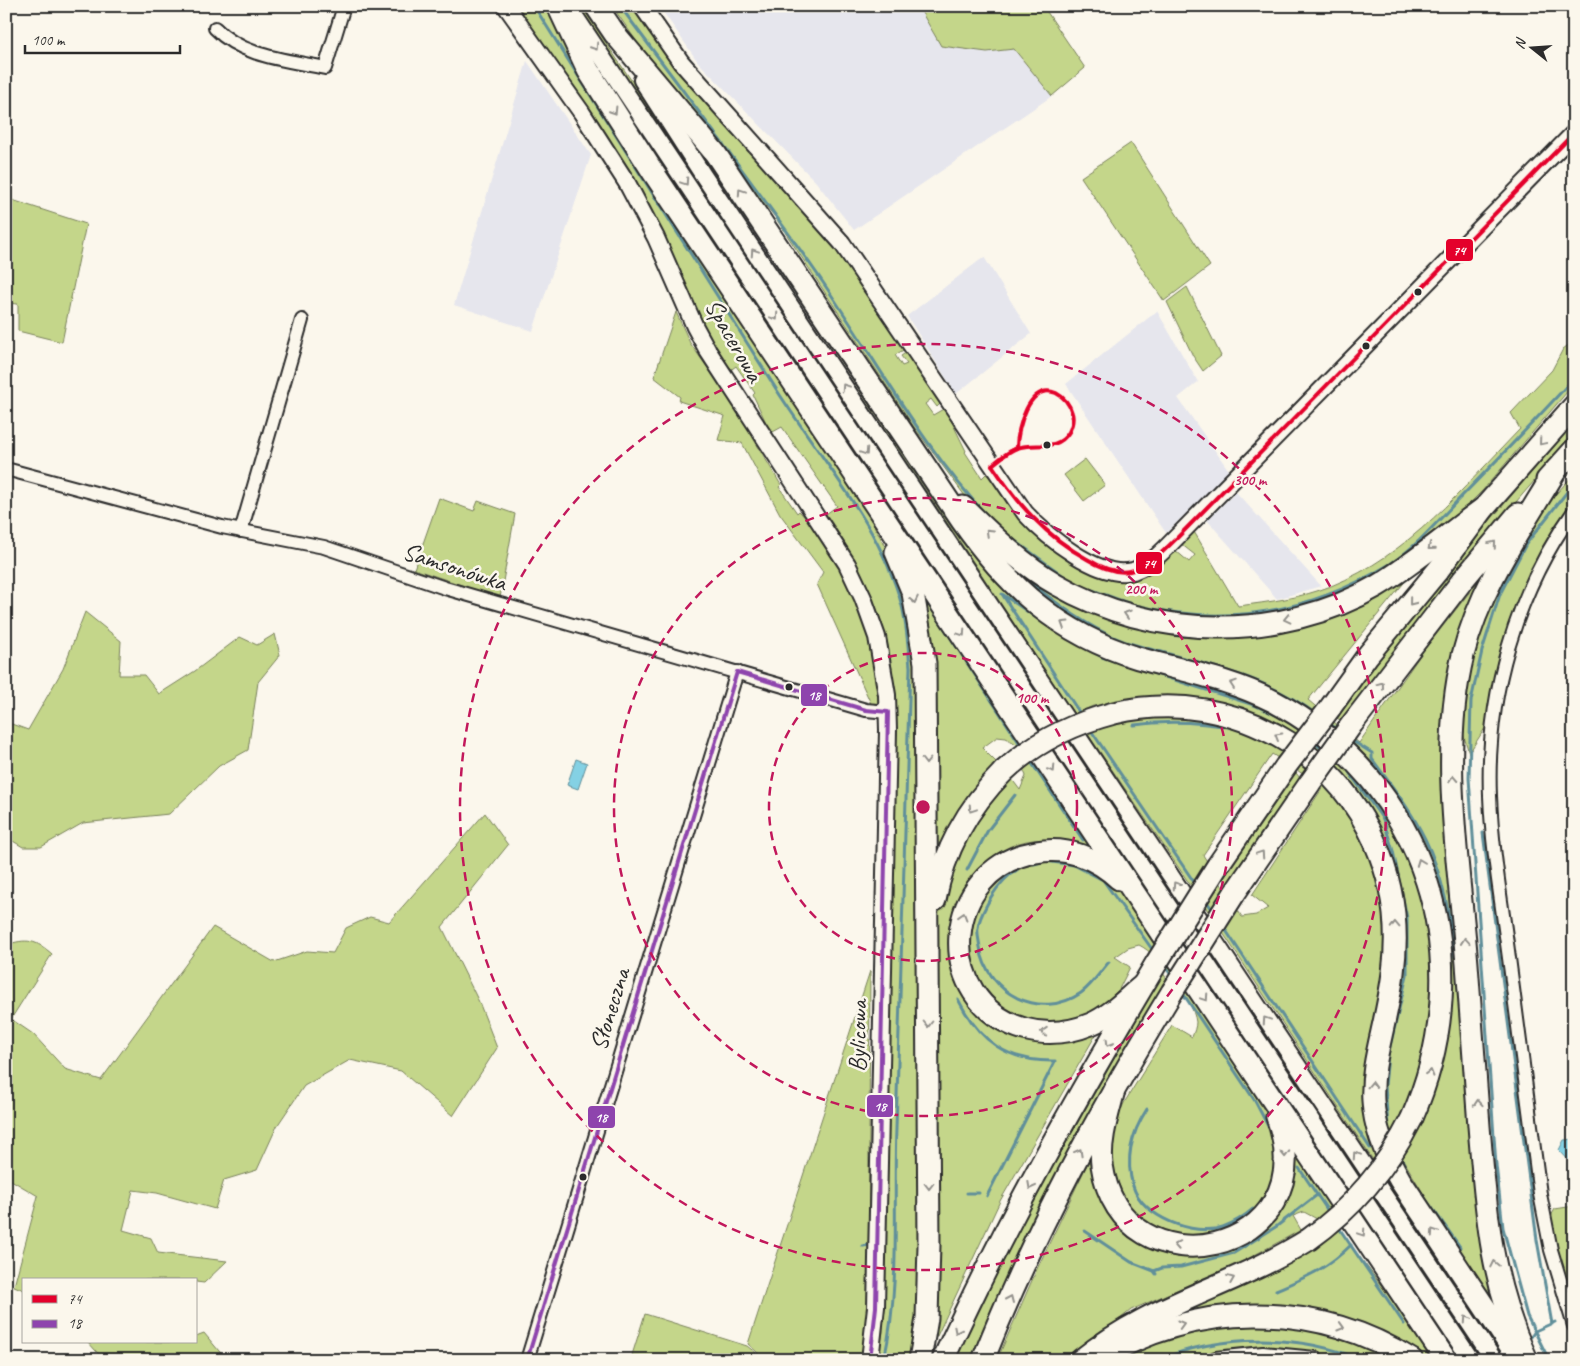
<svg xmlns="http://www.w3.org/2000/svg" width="1580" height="1366" viewBox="0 0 1580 1366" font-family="Caveat,sans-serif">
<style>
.built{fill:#e6e6ed}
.green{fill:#c4d68a;stroke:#78805a;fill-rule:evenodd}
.water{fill:#84d1e4;stroke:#608f9a}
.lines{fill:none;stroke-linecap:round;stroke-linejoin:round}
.stream{stroke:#608f9a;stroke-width:3}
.street-casing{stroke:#2b2b2b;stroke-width:16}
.secondary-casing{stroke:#2b2b2b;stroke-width:20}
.highway-casing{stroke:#2b2b2b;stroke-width:25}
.street{stroke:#fbf7ec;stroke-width:12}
.secondary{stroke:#fbf7ec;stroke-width:16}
.highway{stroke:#fbf7ec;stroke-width:21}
.highway-bridge-casing{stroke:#2b2b2b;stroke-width:25;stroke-linecap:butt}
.highway-bridge{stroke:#fbf7ec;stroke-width:21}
.bus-1-casing{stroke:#fbf7ec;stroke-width:8}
.bus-2-casing{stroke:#fbf7ec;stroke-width:8}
.bus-1{stroke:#e4002b;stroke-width:4}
.bus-2{stroke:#8e44ad;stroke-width:4}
.oneway{stroke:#93918c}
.ring{fill:none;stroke:#c2185b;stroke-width:2.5;stroke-dasharray:9 6}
.bus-dot{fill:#2b2b2b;stroke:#fbf7ec;stroke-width:2}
.labels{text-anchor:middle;stroke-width:5;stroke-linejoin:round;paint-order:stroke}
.street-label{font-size:25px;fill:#2b2b2b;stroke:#fbf7ec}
.centre{fill:#c2185b;stroke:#fbf7ec;stroke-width:2.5}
.ring-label{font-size:15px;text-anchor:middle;font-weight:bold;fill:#c2185b;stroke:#fbf7ec;stroke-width:5;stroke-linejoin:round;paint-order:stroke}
.line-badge{stroke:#fbf7ec;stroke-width:2}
.badge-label{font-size:14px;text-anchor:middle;font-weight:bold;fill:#fff}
</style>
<rect width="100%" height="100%" fill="#fbf7ec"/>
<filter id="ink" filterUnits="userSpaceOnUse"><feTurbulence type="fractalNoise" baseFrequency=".02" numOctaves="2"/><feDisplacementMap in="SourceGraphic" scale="10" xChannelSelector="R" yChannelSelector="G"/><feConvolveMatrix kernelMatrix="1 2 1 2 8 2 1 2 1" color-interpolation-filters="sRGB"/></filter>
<g filter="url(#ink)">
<g class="built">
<path d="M659,6H918L941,46L987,52L1014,49L1052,96L854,230L816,182L698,62Z"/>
<path d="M527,61L591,155L533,331L454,305Z"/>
<path d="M984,257L1031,334L956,394L907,316Z"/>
<path d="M1157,311L1198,382L1178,398L1230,472L1166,533L1066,384Z"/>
<path d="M1236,492L1321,586L1277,599L1207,520Z"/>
</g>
<g class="green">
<path d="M514,6H546L597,97L775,375L862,504L899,571L916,650L921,1211L917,1328L908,1360H878L883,1332L896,757C895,720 896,682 888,646C877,598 853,553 826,514L837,506L782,427L771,433L753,395L755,393L736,366L732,369L717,354L688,298Z"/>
<path d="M578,6H581L726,220L1486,1360H1479Z"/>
<path d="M612,6H633L670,60L828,237L905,349L895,355L902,366L907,364L901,356L907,352L941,403L937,407L931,399L925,404L933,415L945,408L966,451L965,452L982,478L986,474L1104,576L1175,550L1189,562L1195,555L1181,544L1193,530L1238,606C1269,602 1301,598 1331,586C1409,555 1463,488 1520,429L1511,413L1552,370L1563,349L1574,341V384L1483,490L1432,541L1350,595L1278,617L1161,616L1061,580L988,523L965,496L914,427L775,217L655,68Z"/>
<path d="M918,6H1043L1085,68L1052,96L1014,49L987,52L941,46Z"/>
<path d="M689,133L1031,609L1250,697L1293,720L1353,770L1387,815L1426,904L1433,957L1432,1024L1414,1089L1388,1140L1383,1129L1389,857L1275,728L1111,704L1093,706L1074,714Z"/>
<path d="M1131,143L1210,266L1164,301L1081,177Z"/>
<path d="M6,198L86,224L62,342L18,331V304L6,303Z"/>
<path d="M1187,287L1221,356L1203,371L1193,356L1167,302Z"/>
<path d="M676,312L690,343L754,433L753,438L781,485L779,487L797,513L799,511L816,529L821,527L865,617L882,697L876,705L872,706L817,584L823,572L780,514L742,443L718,440L725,416L679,401L680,397L654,377Z"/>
<path d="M1574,423V435L1471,554L1342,721L1335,717L1456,560Z"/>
<path d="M1085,459L1105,485L1084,501L1064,475Z"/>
<path d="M1574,474V502L1554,532L1521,594L1502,646L1487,725L1469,753L1459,720L1462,696L1488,603L1548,503Z"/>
<path d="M439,498L474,511L478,501L515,514L500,598L414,569Z"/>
<path d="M995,544L1047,585L1225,634L1412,573L1308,700L1359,743L1421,654L1483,575L1452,672L1505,1330L1401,1156L1435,1078L1428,860L1321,721L1299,704L1257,683L1119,644L1068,619L1015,577Z"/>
<path d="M914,576L1023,741L1018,745L1006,738L997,737L982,748L997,763C965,792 947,830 934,871Z"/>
<path d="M85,612L121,641L119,675H144L159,694L195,671L240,637L257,645L275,634L280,655L258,682L248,750L219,766L169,814L83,823L41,847H23L6,837V722L28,730L63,669Z"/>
<path d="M1160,713L1243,726L1301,762L1349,807L1380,871L1389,944L1365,1096L1451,1269L1510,1360H1505L1494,1343L1227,939L1083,727ZM1272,754L1323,787L1252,895L1268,908L1256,915L1242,917L1203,855Z"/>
<path d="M1034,754L1094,846L1090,848C1072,844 1052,838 1033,840C991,845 955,886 951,928C950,937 952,949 954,958C957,974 973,997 981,1012L1098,1031L1000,1201L937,1336L932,1333L938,911L947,865L1008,774L1020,790L1026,776L1021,764Z"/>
<path d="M1296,773L1300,778L1227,884L1224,878Z"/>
<path d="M485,813L508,845L442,927L479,1002L497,1048L453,1116L401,1071L350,1060L304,1086L277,1126L257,1170L224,1180L215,1209L157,1193L133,1190L123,1230L151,1238L158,1253L227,1261L204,1283L196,1282V1280H24V1290L14,1286L38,1196L6,1177V945C27,938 36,940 52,954L11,1019L33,1034L65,1069L101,1080L213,927L274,962L307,951L333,953L346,928L370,917L389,922Z"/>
<path d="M1051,855L1102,872L1124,894L1148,935L1191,995L1273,1124L1279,1165L1260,1209L1227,1232L1182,1238L1157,1230L1129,1209L1108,1157L1112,1130L1124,1103L1172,1025L1192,1037C1194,1032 1196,1027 1196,1022C1193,999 1160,955 1139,945L1128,948L1115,957L1130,967L1119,989L1101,1007L1086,1017L1048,1026L1011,1016L985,994L968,956L970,919L999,874Z"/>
<path d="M870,971L868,1308L861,1360H756L758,1353L748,1344Z"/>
<path d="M1163,973L1167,979L1101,1090L1068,1152L973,1360H953L1032,1203Z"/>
<path d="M1292,1145L1335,1204L1317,1219L1304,1212L1293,1216L1301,1230L1247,1259L1131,1310L1069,1360H997L1037,1269L1093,1152L1146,1243L1253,1235Z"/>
<path d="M1574,1206V1310L1550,1218L1555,1209Z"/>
<path d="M1338,1228L1437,1360C1414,1360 1412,1349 1393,1340C1369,1329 1345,1317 1319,1311C1271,1299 1202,1317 1153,1324L1296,1259Z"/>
<path d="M645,1314L747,1346L756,1353L754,1360H649L632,1355Z"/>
<path d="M1222,1324H1299L1399,1360H1335L1312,1353H1222L1191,1360H1116L1174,1334Z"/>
<path d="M204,1333L224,1357V1360H104L88,1342H196V1336Z"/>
</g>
<g class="water">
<path d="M576,759L587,763L578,789L567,785Z"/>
<path d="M1574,1139V1166L1559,1150L1564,1140Z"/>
</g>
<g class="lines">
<g class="stream">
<path d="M534,6C613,133 694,257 773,384C817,455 880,523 902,606C907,625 908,647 910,667C905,821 900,975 896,1129C893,1205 901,1285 884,1360"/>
<path d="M620,6C684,93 751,179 813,268C871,350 922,449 992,521"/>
<path d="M1011,538L1065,577"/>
<path d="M1025,579C1054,601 1084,625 1118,639C1134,646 1152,649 1169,654C1221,668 1272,681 1316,714"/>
<path d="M1089,589C1105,594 1122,602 1139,606C1228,627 1313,611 1390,564C1416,547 1437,522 1459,499C1498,459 1537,419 1574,378"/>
<path d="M924,597L1022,747"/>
<path d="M1044,623L1002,594L1081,715"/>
<path d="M1086,648L1102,657L1254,705L1278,716"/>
<path d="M1327,722L1338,730"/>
<path d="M1134,725C1169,720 1201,722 1235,728"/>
<path d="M1090,729L1196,885"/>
<path d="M1351,740L1372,753V759C1391,785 1411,810 1425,839C1443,876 1450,917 1455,957"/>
<path d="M1313,742L1324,750"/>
<path d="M1029,759L1083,840"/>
<path d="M1349,772L1383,819L1393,851L1407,918V975L1388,1055L1385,1086L1388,1127"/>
<path d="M1483,833L1537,1240L1552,1324"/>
<path d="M1034,864L1045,861L1074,865L1103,880L1154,952"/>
<path d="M967,870L988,830L1015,795"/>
<path d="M1017,870C1006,876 998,886 991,897C986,907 979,917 978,928C977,934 979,941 980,947C987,994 1040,1021 1081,993C1092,985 1100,972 1109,962"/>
<path d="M1205,899L1214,912"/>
<path d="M1223,926L1370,1148"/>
<path d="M1164,965L1172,976"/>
<path d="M1182,992L1255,1101L1269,1128"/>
<path d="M958,999C979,1041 1007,1062 1055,1061L987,1196"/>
<path d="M1147,1109C1132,1132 1125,1159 1133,1186C1142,1217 1194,1237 1223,1227C1234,1223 1245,1216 1253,1209"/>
<path d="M1400,1155L1409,1175"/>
<path d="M1299,1168L1330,1214"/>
<path d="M967,1193H979"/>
<path d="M1424,1197L1460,1247"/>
<path d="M1337,1225L1404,1324"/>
<path d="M1085,1231L1131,1262L1154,1271L1156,1274"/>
<path d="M863,1246L870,1245"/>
<path d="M1154,1271L1162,1268L1181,1267L1234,1253L1277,1226L1317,1195"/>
<path d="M1276,1290C1306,1277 1327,1269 1351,1245"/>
<path d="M1531,1337L1535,1331L1555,1322"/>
<path d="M1158,1360C1221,1334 1299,1333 1362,1360"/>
<path d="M1549,1360L1527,1316L1503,1228L1496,1165L1469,778L1471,701L1482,651L1500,594L1526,544L1574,483"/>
</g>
<g class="street-casing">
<g id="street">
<path d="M215,28C242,57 288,60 325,68L344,6"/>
<path d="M6,469L222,527L324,547L445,588L866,710L888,712"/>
<path d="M1574,511C1515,593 1486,697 1490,796C1492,850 1502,904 1509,958C1519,1036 1529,1115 1540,1194L1551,1250L1574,1326"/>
<path d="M241,531L302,320"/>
<path d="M527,1360L737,672"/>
</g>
</g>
<g class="secondary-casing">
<g id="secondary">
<path d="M506,6L582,113L627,183L656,238L695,327L708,351L847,564L863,598L877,637L887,695L888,730L876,1307L870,1360"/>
<path d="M568,6L1471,1360"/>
<path d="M642,6L681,62L842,243L1025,513C1046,536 1099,580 1133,571C1146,567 1156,558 1165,549L1574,133"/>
<path d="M642,80L703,175L1494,1360"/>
<path d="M1216,1360L1263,1355L1315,1360"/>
</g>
</g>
<g class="highway-casing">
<g id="highway">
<path d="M558,6L588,70L653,172L1446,1360"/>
<path d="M596,6L615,34L715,153L962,521C1008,587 1059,634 1138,658C1184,671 1230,679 1273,701C1428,783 1481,960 1412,1118"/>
<path d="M1547,480L1574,450"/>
<path d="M963,507C992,535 1021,564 1056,584C1152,640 1281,642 1377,586C1415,563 1449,533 1484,508"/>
<path d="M896,552L913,593L925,663L929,1245L927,1318L920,1360"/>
<path d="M1330,708L1368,655L1439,569L1484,508L1574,406"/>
<path d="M1114,713C1175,699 1235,709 1288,742C1367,791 1405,882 1393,973C1382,1059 1350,1094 1400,1180L1511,1347"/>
<path d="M1352,724L1462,581L1518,514"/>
<path d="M1218,865L1286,766"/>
<path d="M1119,879C1097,858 1067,846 1036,852C942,868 931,1001 1024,1029C1046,1035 1069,1033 1091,1024C1110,1016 1126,999 1142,986"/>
<path d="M1234,894L1310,783"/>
<path d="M935,900C944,850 968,807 1004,771"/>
<path d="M1114,1090C1108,1114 1099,1140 1102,1165C1121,1299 1328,1256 1277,1117"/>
<path d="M943,1360C1005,1223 1080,1091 1157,962"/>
<path d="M983,1360C1034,1231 1100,1110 1172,992"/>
<path d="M1081,1360C1151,1303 1233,1287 1308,1240"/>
<path d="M1097,1360C1196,1301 1314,1299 1412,1360"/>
<path d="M1527,1360C1490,1280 1486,1212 1479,1126C1475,1072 1471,1018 1467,964C1459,865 1439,753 1463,655C1480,587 1521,529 1556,470"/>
</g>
</g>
<use href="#street" class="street"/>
<use href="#secondary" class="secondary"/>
<use href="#highway" class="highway"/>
<g class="highway-bridge-casing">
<g id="highway-bridge">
<path d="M1286,766L1330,708"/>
<path d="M1004,771C1035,742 1072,724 1114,713"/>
<path d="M1310,783L1352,724"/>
<path d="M1157,962L1218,865"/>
<path d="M1172,992L1234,894"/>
<path d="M1308,1240C1353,1208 1387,1168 1412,1118"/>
</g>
</g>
<use href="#highway-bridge" class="highway-bridge"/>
<g class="bus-1-casing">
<g id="bus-1">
<path d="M992,465C1018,504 1045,536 1087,559C1100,567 1115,574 1130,571C1150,567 1163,551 1177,538L1574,133"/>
<path d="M992,465C1000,459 1008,451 1017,448C1036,442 1057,452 1069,432C1072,426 1074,420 1072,413C1070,405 1064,397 1056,393C1029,382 1017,429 1017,447"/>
</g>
</g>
<g class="bus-2-casing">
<path id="bus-2" d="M527,1360L737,672L866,710L888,712L876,1307L870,1360"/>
</g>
<use href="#bus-1" class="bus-1"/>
<use href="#bus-2" class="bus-2"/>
</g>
<defs><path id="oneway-chevron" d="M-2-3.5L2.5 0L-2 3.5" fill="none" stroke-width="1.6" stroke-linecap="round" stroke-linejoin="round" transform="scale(1.25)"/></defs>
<g class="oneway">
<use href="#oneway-chevron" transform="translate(595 47) rotate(57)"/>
<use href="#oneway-chevron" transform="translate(614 111) rotate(58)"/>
<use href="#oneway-chevron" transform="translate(685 182) rotate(56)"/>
<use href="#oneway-chevron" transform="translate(741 192) rotate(-124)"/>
<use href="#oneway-chevron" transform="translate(754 252) rotate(-124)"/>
<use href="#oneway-chevron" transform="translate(775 317) rotate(56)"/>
<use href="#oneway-chevron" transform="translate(845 387) rotate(-124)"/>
<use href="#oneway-chevron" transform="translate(1542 442) rotate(130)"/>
<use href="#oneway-chevron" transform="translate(865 452) rotate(56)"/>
<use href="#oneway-chevron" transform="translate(989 532) rotate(-136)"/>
<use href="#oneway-chevron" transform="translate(1493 544) rotate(-50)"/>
<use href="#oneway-chevron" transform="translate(1431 547) rotate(141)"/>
<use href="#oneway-chevron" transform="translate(914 600) rotate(78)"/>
<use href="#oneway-chevron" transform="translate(1412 602) rotate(129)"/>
<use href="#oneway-chevron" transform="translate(1127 614) rotate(-162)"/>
<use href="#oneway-chevron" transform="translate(1287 619) rotate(167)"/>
<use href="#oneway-chevron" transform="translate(1064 624) rotate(-148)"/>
<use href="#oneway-chevron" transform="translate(962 633) rotate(56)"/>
<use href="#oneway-chevron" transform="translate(1233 684) rotate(-161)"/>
<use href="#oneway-chevron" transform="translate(1381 685) rotate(-53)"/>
<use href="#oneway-chevron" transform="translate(1278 736) rotate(-150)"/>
<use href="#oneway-chevron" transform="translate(926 761) rotate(90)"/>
<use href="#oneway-chevron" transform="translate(1052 769) rotate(57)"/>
<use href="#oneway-chevron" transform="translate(1453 779) rotate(-93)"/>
<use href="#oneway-chevron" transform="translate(972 809) rotate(124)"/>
<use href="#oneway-chevron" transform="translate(1261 854) rotate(-56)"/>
<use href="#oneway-chevron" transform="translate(1420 862) rotate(-111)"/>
<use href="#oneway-chevron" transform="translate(1176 885) rotate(-124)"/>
<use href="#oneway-chevron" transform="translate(963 916) rotate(-73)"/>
<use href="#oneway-chevron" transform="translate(1395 925) rotate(-92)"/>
<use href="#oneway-chevron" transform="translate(1465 941) rotate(-95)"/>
<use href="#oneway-chevron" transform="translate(1205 998) rotate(56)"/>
<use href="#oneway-chevron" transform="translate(1266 1020) rotate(-124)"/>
<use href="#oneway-chevron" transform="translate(928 1024) rotate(90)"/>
<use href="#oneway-chevron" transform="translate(1044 1032) rotate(-176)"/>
<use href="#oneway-chevron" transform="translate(1109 1043) rotate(121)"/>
<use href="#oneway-chevron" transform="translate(1430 1073) rotate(-73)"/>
<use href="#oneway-chevron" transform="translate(1372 1085) rotate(-88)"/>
<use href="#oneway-chevron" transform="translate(1478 1103) rotate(-94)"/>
<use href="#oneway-chevron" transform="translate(1079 1152) rotate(-61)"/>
<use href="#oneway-chevron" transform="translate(1285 1154) rotate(88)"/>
<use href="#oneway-chevron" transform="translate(1356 1155) rotate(-124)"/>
<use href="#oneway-chevron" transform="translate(929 1186) rotate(90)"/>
<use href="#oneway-chevron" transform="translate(1031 1186) rotate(118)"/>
<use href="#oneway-chevron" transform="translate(1434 1232) rotate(-124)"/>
<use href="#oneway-chevron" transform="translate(1362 1233) rotate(56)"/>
<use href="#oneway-chevron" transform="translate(1177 1245) rotate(-169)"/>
<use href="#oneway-chevron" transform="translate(1494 1264) rotate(-102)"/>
<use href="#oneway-chevron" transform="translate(1231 1279) rotate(-22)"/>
<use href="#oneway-chevron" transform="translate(1010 1299) rotate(-66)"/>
<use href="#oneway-chevron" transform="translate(1467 1319) rotate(-124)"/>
<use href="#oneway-chevron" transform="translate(1181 1324) rotate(-16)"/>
<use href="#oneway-chevron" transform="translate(1341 1327) rotate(17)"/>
<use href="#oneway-chevron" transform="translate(957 1330) rotate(117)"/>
</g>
</g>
<g class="ring">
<circle cx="923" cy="807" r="154"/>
<circle cx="923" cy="807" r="309"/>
<circle cx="923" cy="807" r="463"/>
</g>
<g class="bus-dot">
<circle cx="1418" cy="292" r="4.5"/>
<circle cx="1366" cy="346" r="4.5"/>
<circle cx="1047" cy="445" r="4.5"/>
<circle cx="789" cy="687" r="4.5"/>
<circle cx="583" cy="1177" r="4.5"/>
</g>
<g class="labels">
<g class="street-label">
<text transform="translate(735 340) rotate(60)" y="9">Spacerowa</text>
<text transform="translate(455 566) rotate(18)" y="9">Samsonówka</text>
<text transform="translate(609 1009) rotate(-73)" y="9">Słoneczna</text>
<text transform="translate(857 1036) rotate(-89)" y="9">Bylicowa</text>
</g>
</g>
<circle cx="923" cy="807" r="8" class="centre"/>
<g class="ring-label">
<text x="1250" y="485">300 m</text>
<text x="1141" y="594">200 m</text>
<text x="1032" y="703">100 m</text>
</g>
<g class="line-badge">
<rect x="1445" y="238" width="29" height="24" rx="5" fill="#e4002b"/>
<rect x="1135" y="551" width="28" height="24" rx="5" fill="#e4002b"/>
<rect x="800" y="683" width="28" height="24" rx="5" fill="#8e44ad"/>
<rect x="866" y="1094" width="28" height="24" rx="5" fill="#8e44ad"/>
<rect x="587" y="1105" width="29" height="24" rx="5" fill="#8e44ad"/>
</g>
<g class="badge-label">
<text x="1459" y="255">74</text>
<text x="1149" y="568">74</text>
<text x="814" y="700">18</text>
<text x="880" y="1111">18</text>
<text x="601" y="1122">18</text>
</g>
<rect width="1580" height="1366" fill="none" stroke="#fbf7ec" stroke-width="25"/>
<rect x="12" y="12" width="1555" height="1341" fill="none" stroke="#2b2b2b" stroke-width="2" filter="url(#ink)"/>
<rect x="22" y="1278" width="175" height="65" fill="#fbf7ec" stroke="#a8a59f"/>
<rect x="32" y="1295" width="25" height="8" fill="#e4002b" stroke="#a8a59f"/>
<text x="68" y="1304" font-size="15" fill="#2b2b2b">74</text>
<rect x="32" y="1320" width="25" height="8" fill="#8e44ad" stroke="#a8a59f"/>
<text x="68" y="1328" font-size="15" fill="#2b2b2b">18</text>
<g transform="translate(1532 48) rotate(287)" stroke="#fbf7ec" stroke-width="4" paint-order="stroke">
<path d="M0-4L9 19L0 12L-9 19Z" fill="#2b2b2b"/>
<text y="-8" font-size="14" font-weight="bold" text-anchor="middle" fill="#2b2b2b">N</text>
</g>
<path d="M25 45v8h155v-8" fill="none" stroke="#2b2b2b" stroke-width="2.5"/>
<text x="32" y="45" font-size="15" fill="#2b2b2b" stroke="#fbf7ec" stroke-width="4" paint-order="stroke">100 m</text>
</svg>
